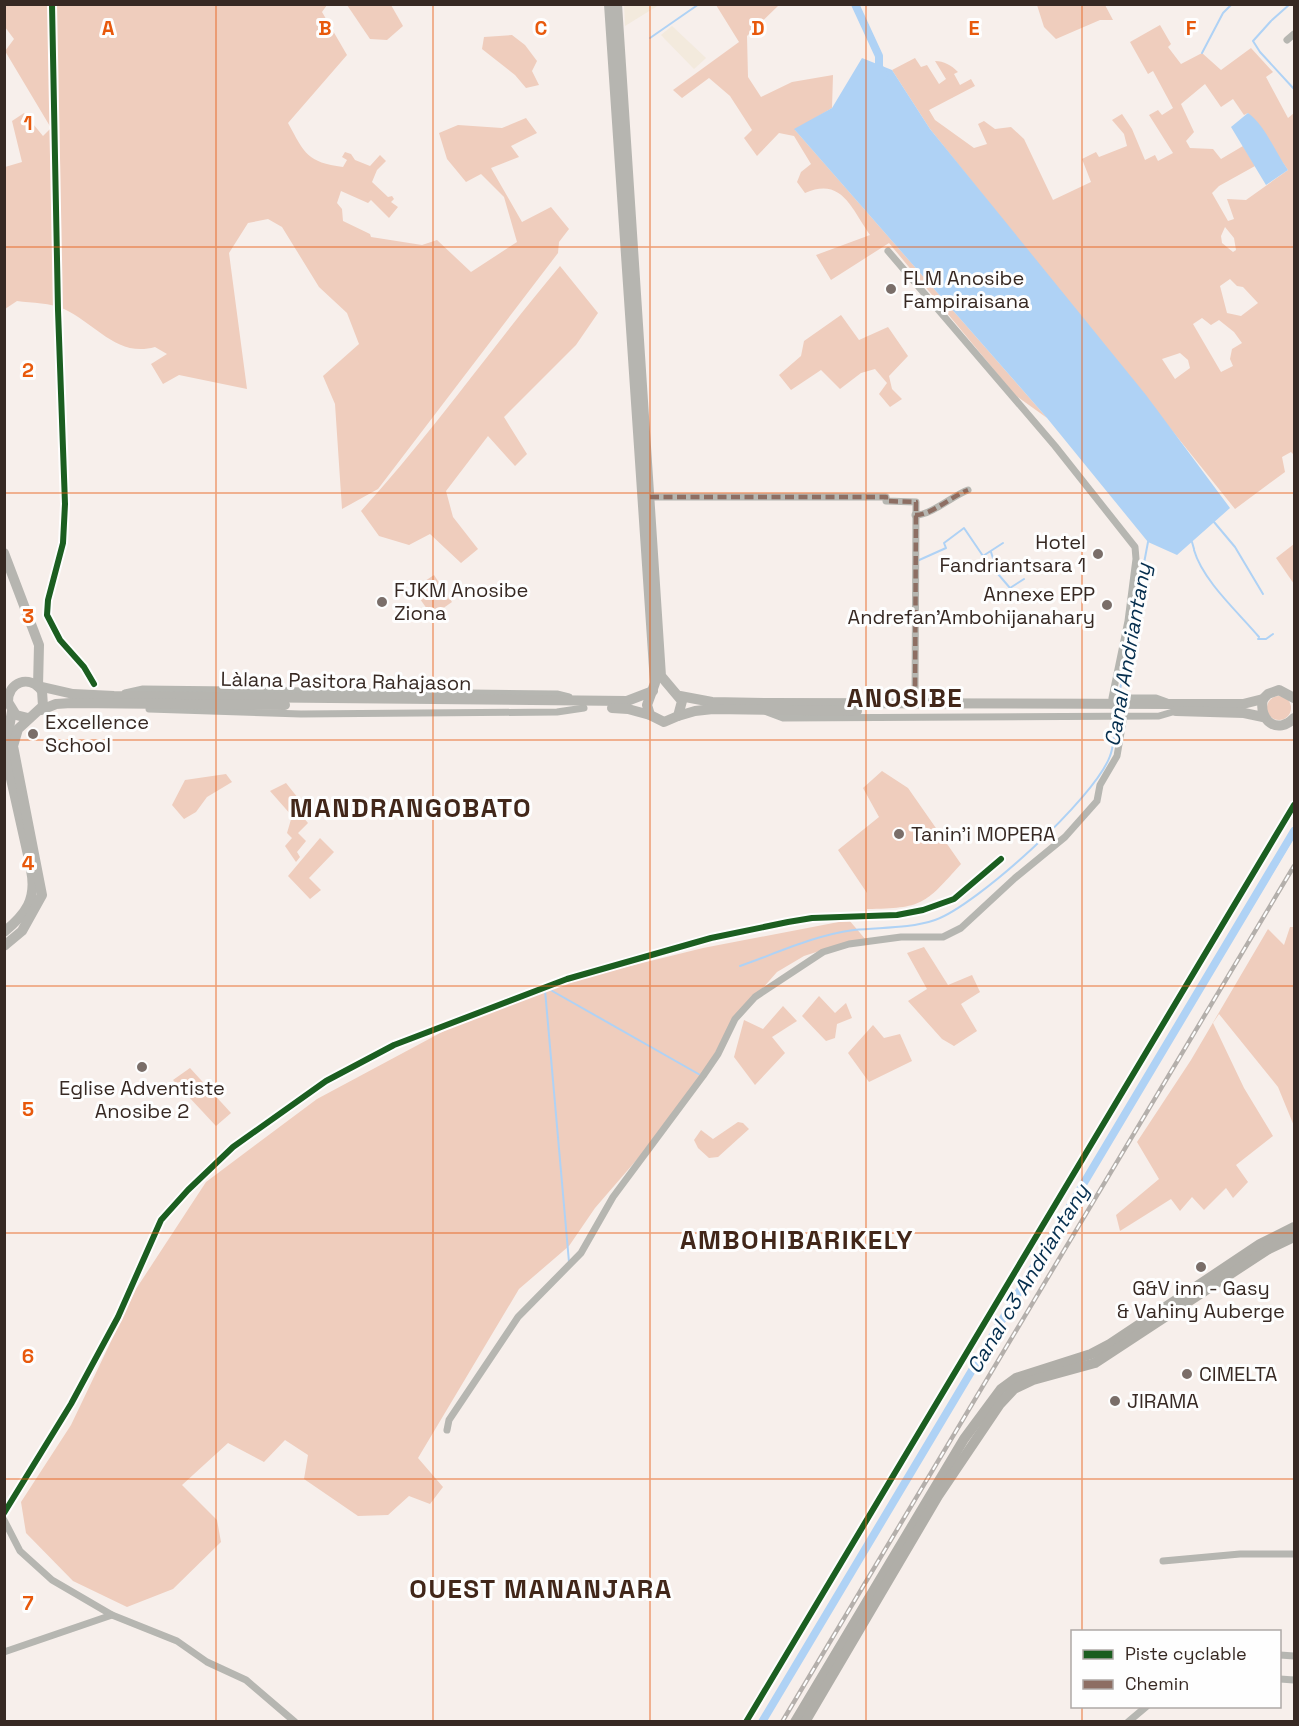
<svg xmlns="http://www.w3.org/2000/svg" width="1299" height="1726" viewBox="0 0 1299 1726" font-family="'Space Grotesk',sans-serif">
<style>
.industrial{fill:#f3eadd}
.green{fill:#efcdbd;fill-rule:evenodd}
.water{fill:#afd2f5}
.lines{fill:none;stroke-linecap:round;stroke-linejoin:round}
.stream{stroke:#afd2f5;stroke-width:2}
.canal{stroke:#afd2f5;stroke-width:8}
.street{stroke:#b6b6b1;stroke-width:7}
.secondary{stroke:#b6b5b0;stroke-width:10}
.primary{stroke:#b0aea8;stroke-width:10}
.rail-casing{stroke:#b4afab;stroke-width:4.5}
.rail{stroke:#fefefe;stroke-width:2;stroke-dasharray:7;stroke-linecap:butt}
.quiet{stroke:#8d6e63;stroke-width:4.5;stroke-dasharray:9 4.5;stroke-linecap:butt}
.cycleway-casing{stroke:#fefefe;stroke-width:10}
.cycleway{stroke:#1b5e20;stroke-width:6}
.grid{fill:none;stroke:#e8590c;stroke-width:1.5;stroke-opacity:0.55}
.poi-dot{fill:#7a6e69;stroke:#fefefe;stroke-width:2}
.labels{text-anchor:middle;stroke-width:6;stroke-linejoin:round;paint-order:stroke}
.poi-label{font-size:20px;fill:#372923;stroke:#fefefe;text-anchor:start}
.street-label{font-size:20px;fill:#372923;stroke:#fefefe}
.water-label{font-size:21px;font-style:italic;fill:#052e4e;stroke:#fefefe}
.district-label{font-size:26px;font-weight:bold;letter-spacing:1.5px;fill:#42271a;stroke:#fefefe}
.grid-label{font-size:20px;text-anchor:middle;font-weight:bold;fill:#e8590c;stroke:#fefefe;stroke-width:6;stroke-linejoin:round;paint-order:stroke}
</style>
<rect width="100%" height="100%" fill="#f7efeb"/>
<g class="industrial">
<path d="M624,4H659V5L625,26Z"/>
<path d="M672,26L706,58L694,69L661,35Z"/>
</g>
<g class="green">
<path d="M5,5H327L322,12L347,55L288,123C305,154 307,162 343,167L347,160L342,157L345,152L351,154L355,160L370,166L380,155L386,161L377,170L372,182L388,197L392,196L394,199L391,202L398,207L389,218L371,200L368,203L341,191L337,203L342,209L343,221L370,234L371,237L422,245L437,240L471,272L517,242L504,197L481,174L466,182L447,159L439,133L458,125L502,128L526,118L537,133L511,146L519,157L491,168L522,222L551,207L569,229L559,242L558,253L378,489L342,509L335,404L323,376L359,344L347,313L319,287L282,227L268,219L248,223L229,253L247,389L179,375L163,384L151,364L167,354L155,347C117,358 95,323 64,309C51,303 32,303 17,301L5,309V167L22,162L12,121L24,113L43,136L51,128L5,51L14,39L5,27Z"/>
<path d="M347,5H391L403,26L387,40L370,39Z"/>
<path d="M716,5H779L747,36L748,77L761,97L792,82L833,75L832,108L795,130L1047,418L1015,395L889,243L831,280L816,255L870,235C851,208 842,177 805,193L797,182L801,172L811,164L794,136L779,133L757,156L744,138L752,130L730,96L709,78L682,98L673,90L739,42Z"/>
<path d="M1037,5H1105L1113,20H1100L1056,39L1044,27Z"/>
<path d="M1160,25L1171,44L1168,47L1181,64L1202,53L1221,70L1251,48L1273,72L1266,77L1288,118L1294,113V455L1291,452L1282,457L1285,472L1235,509L930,129L892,70L915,58L921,67L927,65L939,84L946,79L935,61C944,61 951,65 958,72L954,74L960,85L971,79L975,86L929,110L935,120L974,148L987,144L978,124L984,121L995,129L1011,127L1024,139L1053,200L1091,182L1082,159L1096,152L1099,157L1127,146L1124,134L1112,120L1122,114L1132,129L1145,160L1155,155L1158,161L1173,153L1149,115L1158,110L1162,115L1173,108L1153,71L1148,74L1130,42ZM1205,84L1221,107L1233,99L1244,115L1248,113L1288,170L1246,200L1227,199L1234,219L1228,221L1212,193L1219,186L1255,166L1243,146L1221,159L1213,149L1190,148L1186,141L1194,132L1181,104ZM1225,227L1234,238L1236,250L1233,252L1222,243L1221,236ZM1230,279L1237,286L1243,287L1258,303L1241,316L1227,313L1220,286ZM1202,318L1211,325L1219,320L1234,332L1242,343L1232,349L1230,359L1233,366L1221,372L1193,324ZM1180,353L1188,360L1190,368L1175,379L1162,359Z"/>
<path d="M512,35L525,45L537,61L532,71L539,85L526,88L515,75L482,49L484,37Z"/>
<path d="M560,266L598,313L576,345L504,417L527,454L515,466L488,436L446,491L453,517L478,549L461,563L430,534L409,545L379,536L361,511C432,433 492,347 560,266Z"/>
<path d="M841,315L859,340L888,327L908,356L889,376L892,389L902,399L890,407L879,394L887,383L875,369L861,373L840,389L821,370L791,390L779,375L801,356L804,341Z"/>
<path d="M1294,544V584L1276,558Z"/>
<path d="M434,575L452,602L432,616L413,589Z"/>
<circle cx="1279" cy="708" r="12"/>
<path d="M882,771L908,788L961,864C924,905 923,908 867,909V893L838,850L879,817L863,788Z"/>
<path d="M226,774L232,782L207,797L196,812L184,819L172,805L185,780Z"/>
<path d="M286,783L302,803L296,809L308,823L298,833L306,841L297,852L300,857L296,862L285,846L292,838L287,833L292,816L270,791Z"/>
<path d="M320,838L334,852L309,878L321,890L310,899L288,876Z"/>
<path d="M849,920L866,940L841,944L804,956L777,972L731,1024L690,1098L595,1208L569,1246L519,1289L418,1458L443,1487L430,1504L409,1496L388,1515L358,1516L304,1479L308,1455L285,1440L264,1462L228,1443L182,1485L217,1520L221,1542L173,1589L127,1607L73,1581L26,1533L21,1502L71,1425L136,1289L206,1182L317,1099L457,1024L545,987L703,948Z"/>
<path d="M1290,927H1294V1126L1278,1087L1219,1014L1213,1023L1244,1088L1273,1136L1236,1165L1248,1182L1233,1198L1226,1188L1204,1210L1192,1197L1180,1211L1171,1199L1120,1231L1116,1215L1159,1179L1137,1142L1191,1060L1268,929L1284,945Z"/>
<path d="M924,947L948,985L972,975L980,992L961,1004L977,1031L954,1046L942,1039L908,1001L927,989L907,953Z"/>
<path d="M819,996L835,1013L846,1003L852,1018L837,1024L835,1038L826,1041L802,1016Z"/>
<path d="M783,1006L797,1021L772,1037L785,1053L755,1085L734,1057L744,1020L763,1029Z"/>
<path d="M873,1025L884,1038L900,1034L912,1061L869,1082L848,1053Z"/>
<path d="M190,1068L231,1113L216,1126L173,1080Z"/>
<path d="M738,1122L743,1123L749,1129L718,1157L709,1158L698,1148L694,1140L701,1130L713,1139Z"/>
</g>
<g class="water">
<path d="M862,58L892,70L930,129L1146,395L1230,508L1177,555L1148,542L1047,418L794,129L832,108Z"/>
<path d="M1248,113C1265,125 1275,152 1288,170L1266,185L1231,127Z"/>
</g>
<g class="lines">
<g class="stream">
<path d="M1272,20L1290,4"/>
<path d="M1271,21L1253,41L1260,52L1294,89"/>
<path d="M650,38L699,4"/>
<path d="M1202,53L1223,13L1232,4"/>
<path d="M1214,522L1235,547L1263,594"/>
<path d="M1192,542L1194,549"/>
<path d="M1194,550C1203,581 1238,612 1259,637"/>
<path d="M991,552L998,574L1010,588L1024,579"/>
<path d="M917,561L946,548L944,543L964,528L983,556L1003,543"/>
<path d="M1258,639H1266L1273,634"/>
<path d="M1119,695L1148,542"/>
<path d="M740,966C777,953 815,935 854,930C881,927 908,929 935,920C976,906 1095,798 1110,756C1115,744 1115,721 1117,707"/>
<path d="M547,988L702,1076"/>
<path d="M545,990L569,1262"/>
<path d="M762,1722L1294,836"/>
</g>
<g class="canal">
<path d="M855,4L879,56V67L884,75"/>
<path d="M762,1722L1294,831"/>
</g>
<g class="street">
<path d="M52,4L58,310L65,504L63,543L48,600L47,615L60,640L84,667L94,684"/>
<path d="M1287,40L1294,34"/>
<path d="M888,251L1055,446L1135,547L1136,559L1128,621L1112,698H1156L1167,702"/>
<path d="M650,497H886V501L916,502L915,700"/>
<path d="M915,515C930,516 952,496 968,490"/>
<path d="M125,693L143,689L557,694L569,697"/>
<path d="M149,709L301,714L557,712L584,708"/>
<path d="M767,712L783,718L1159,716L1176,711"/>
<path d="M447,1430L449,1420L518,1317L581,1253L613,1197L703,1076L718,1054L735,1019L755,997L823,952L849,944L901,937H943L961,928L1015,878L1065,837L1097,801L1100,785L1117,756L1124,715"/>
<path d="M4,1513L71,1404L118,1317L161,1220L188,1190L233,1147L326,1081L394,1045L567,979L711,938L788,922L812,918L897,915L923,910L954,899L1001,859"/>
<path d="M4,1520L20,1551L52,1580L112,1615"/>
<path d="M1163,1561L1240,1554H1294"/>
<path d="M4,1652L112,1615L177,1641L207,1662L246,1680L295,1722"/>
<path d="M1280,1655L1294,1656"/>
<path d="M1280,1679L1294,1680"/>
<path d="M746,1722L1294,805"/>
<path d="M1128,1722L1147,1706"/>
</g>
<g class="secondary">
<path d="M609,4L655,683L647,705L650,715L664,722L678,716L682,701L661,676L617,4"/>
<path d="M4,553L39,645L38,686"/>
<path d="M38,686L73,694L114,696L627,701L653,691"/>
<path d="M680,696L712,702L766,703L1175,704H1243L1263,699L1268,694L1279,690L1294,698"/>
<path d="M1263,699C1258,721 1278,735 1294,718"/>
<path d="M612,708L628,709L650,715"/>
<path d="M41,710L56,704L71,703L285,705"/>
<path d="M12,711L5,752L28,855"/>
<path d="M1176,711L1244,713L1263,717"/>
<path d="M678,716L695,711L713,709L857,711"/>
<path d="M4,932C26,914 37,899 31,870"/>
<path d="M4,946L22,931L42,895L13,746L18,729L43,706L42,691C29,674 8,682 8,702L16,715L28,718"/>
</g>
<g class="primary">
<path d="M795,1722L964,1439L1001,1389L1016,1378L1091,1354L1110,1344L1260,1244L1294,1227"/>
<path d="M805,1722L938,1496L1000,1404L1014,1389L1033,1380L1095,1363L1267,1250L1294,1237"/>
</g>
<g class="rail-casing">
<path id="rail" d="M782,1722L1294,866"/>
</g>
<use href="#rail" class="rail"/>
<g class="quiet">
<path d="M650,497H886V501L916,502L915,700"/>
<path d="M915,515C930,516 952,496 968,490"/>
</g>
<g class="cycleway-casing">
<g id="cycleway">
<path d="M52,4L58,310L65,504L63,543L48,600L47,615L60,640L84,667L94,684"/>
<path d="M4,1513L71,1404L118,1317L161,1220L188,1190L233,1147L326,1081L394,1045L567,979L711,938L788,922L812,918L897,915L923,910L954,899L1001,859"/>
<path d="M746,1722L1294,805"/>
</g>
</g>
<use href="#cycleway" class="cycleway"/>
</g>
<path class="grid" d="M216,4V1722M433,4V1722M650,4V1722M866,4V1722M1082,4V1632M4,247H1294M4,493H1294M4,740H1294M4,986H1294M4,1233H1294M4,1479H1294M1082,1706V1722"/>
<g class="poi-dot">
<circle cx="891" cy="289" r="6"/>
<circle cx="1098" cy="554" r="6"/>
<circle cx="382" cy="602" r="6"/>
<circle cx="1107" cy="605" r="6"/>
<circle cx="33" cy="734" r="6"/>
<circle cx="899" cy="834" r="6"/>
<circle cx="142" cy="1067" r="6"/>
<circle cx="1201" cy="1267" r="6"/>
<circle cx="1187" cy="1374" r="6"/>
<circle cx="1115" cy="1401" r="6"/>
</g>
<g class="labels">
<g class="poi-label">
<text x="903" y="285">FLM Anosibe<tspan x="903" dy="23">Fampiraisana</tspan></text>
<text x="1086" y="549" text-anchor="end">Hotel<tspan x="1086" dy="23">Fandriantsara 1</tspan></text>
<text x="394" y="597">FJKM Anosibe<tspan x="394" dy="23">Ziona</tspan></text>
<text x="1095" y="601" text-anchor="end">Annexe EPP<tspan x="1095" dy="23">Andrefan'Ambohijanahary</tspan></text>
<text x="45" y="729">Excellence<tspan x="45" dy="23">School</tspan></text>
<text x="911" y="841">Tanin'i MOPERA</text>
<text x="142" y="1095" text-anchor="middle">Eglise Adventiste<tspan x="142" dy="23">Anosibe 2</tspan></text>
<text x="1201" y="1295" text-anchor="middle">G&amp;V inn - Gasy<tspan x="1201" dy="23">&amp; Vahiny Auberge</tspan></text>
<text x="1199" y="1381">CIMELTA</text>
<text x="1127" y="1408">JIRAMA</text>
</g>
<g class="street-label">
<text transform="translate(346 681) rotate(1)" y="7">Làlana Pasitora Rahajason</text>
</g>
<g class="water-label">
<text transform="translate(1128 655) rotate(-80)" y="7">Canal Andriantany</text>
<text transform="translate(1028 1279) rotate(-59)" y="7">Canal c3 Andriantany</text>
</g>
<g class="district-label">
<text x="905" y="707">ANOSIBE</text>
<text x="411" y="817">MANDRANGOBATO</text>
<text x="797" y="1249">AMBOHIBARIKELY</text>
<text x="541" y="1598">OUEST MANANJARA</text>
</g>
</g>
<g class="grid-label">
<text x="108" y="35">A</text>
<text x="325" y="35">B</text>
<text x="541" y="35">C</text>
<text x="758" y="35">D</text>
<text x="974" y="35">E</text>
<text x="1191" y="35">F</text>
<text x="28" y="130">1</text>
<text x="28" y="377">2</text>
<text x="28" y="623">3</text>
<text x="28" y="870">4</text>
<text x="28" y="1116">5</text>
<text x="28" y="1363">6</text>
<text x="28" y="1610">7</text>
</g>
<rect width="1299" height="1726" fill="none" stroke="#372923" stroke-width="12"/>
<rect x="1071" y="1630" width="210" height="78" fill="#fefefe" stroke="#aea9a6" stroke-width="1.5"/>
<rect x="1083" y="1650" width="30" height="9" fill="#1b5e20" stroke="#aea9a6" stroke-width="1.5"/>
<text x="1125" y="1660" font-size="18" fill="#372923">Piste cyclable</text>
<rect x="1083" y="1680" width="30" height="9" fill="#8d6e63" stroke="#aea9a6" stroke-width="1.5"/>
<text x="1125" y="1690" font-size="18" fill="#372923">Chemin</text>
</svg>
